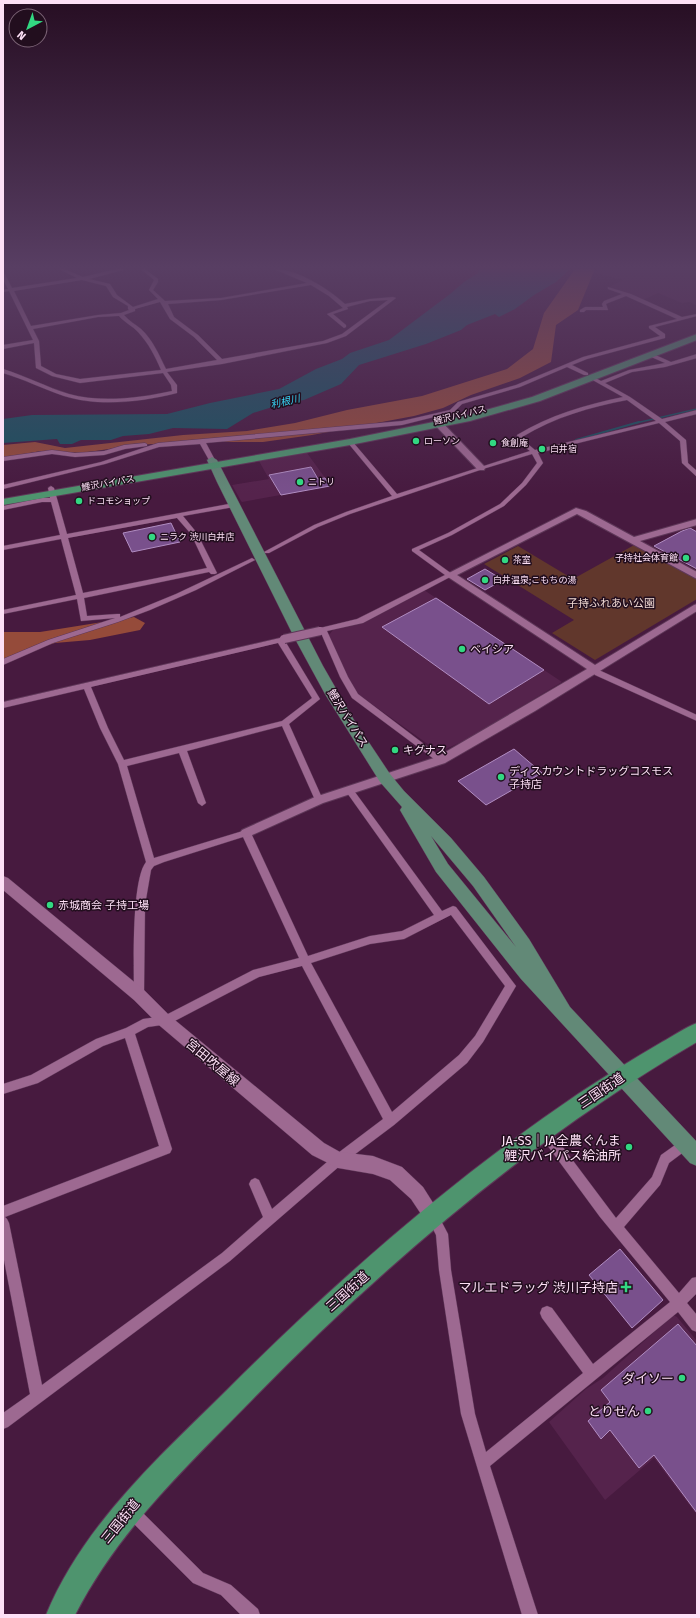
<svg xmlns="http://www.w3.org/2000/svg" width="700" height="1618" viewBox="0 0 700 1618" font-family="'Fira Sans','Noto Sans JP',sans-serif">
<style>
.built{fill:#55234c}
.green{fill:#61372c}
.forest{fill:#954b3a}
.water{fill:#18525f}
.lines{fill:none;stroke-linecap:round;stroke-linejoin:round}
.stream-far1{stroke:#18525f;stroke-width:1.5}
.stream{stroke:#18525f;stroke-width:2}
.building{fill:#79508c;stroke:#b18dc2}
.minor-casing{stroke:#5e3758;stroke-width:1}
.tertiary-casing{stroke:#5e3758;stroke-width:2}
.secondary-casing{stroke:#5e3758;stroke-width:1}
.primary-casing{stroke:#5e3758;stroke-width:1}
.trunk-casing{stroke:#5e3758;stroke-width:2}
.minor{fill:#9d6991;fill-rule:evenodd}
.tertiary{fill:#9d6991;fill-rule:evenodd}
.secondary{fill:#9d6991;fill-rule:evenodd}
.primary{fill:#628977;fill-rule:evenodd}
.trunk{fill:#4e946e;fill-rule:evenodd}
.minor-bridge-casing{stroke:#5e3758;stroke-width:10;stroke-linecap:butt}
.minor-bridge{stroke:#9d6991;stroke-width:8}
.poi-dot{fill:#32d882;stroke:#220e1e;stroke-width:1.5}
.labels{text-anchor:middle;stroke-width:3;stroke-linejoin:round;paint-order:stroke}
.far-street-label{font-size:9px;fill:#fde0f6;stroke:#220e1e}
.far-poi-label{font-size:9px;fill:#fde0f6;stroke:#220e1e;text-anchor:start}
.far-water-label{font-size:10px;font-style:italic;fill:#36d7f7;stroke:#220e1e}
.park-label{font-size:11px;fill:#f0d9d3;stroke:#220e1e}
.poi-label{font-size:11px;fill:#fde0f6;stroke:#220e1e;text-anchor:start}
.street-label{font-size:11px;fill:#fde0f6;stroke:#220e1e}
.near-street-label{font-size:13px;fill:#fde0f6;stroke:#220e1e}
.near-poi-label{font-size:13px;fill:#fde0f6;stroke:#220e1e;text-anchor:end}
</style>
<rect width="100%" height="100%" fill="#471a3f"/>
<g class="built">
<path d="M598,269H697V306L690,302L682,303L658,293L643,300L609,287L623,280L592,272Z"/>
<path d="M307,453L331,486L242,502L241,501L232,485L269,479L259,461Z"/>
<path d="M424,590L562,682L468,739L439,752L359,695L345,675L328,636L333,630L358,624Z"/>
<path d="M673,1315L677,1317L697,1341V1515L654,1458L605,1500L549,1422L586,1389L603,1378Z"/>
</g>
<path class="green" d="M636,544L697,579V599L595,660L552,633L574,620L484,564L518,546L573,579Z"/>
<g class="forest">
<path d="M575,269H594V271L578,310L556,325L551,362L520,378L471,395L443,408L414,416L312,435L263,442H185L137,445L81,453L41,451L3,458V445L35,442L65,448L183,435L247,431L295,423L347,410L422,396L507,369L533,349L544,313Z"/>
<path d="M134,617L145,623L140,630L90,640L55,643L3,659V632H40Z"/>
</g>
<path class="water" d="M479,269H570L556,282L534,295L515,309L499,317L495,314L467,325L461,330L426,344L359,365L341,384L304,400L282,404L253,413L227,429L173,428L149,434L123,436L111,440H81L72,444H60L57,439L3,443V419L32,415L167,414L210,403L279,389L316,369L342,359L350,353L389,340L450,294L464,282L478,273Z"/>
<g class="lines">
<path class="stream-far1" d="M636,423L697,409"/>
<path class="stream" d="M576,440L639,422"/>
</g>
<g class="building">
<path d="M311,467L318,479L325,478L330,486L281,495L269,475Z"/>
<path d="M171,523L180,542L132,552L123,533Z"/>
<path d="M690,528L697,532V569L654,546L682,531Z"/>
<path d="M485,569L503,580L485,590L467,579Z"/>
<path d="M436,598L544,670L489,704L382,627Z"/>
<path d="M514,749L542,773L486,805L458,781Z"/>
<path d="M620,1249L663,1300L632,1328L589,1275Z"/>
<path d="M678,1324L697,1346V1513L654,1455L639,1468L610,1430L601,1439L588,1421L610,1402L601,1390Z"/>
</g>
<g class="lines">
<g class="minor-casing">
<g id="minor">
<path d="M59,269H64L83,277L117,269H123V270L89,279L110,284L117,295L133,307L158,299L149,290L154,280L141,269H145L158,279V282L153,290L165,301L221,298L307,283L274,269C297,269 329,289 345,304L370,299L393,297L396,298L346,336L327,343L222,364L167,372L177,385V393C141,402 99,407 64,396C43,389 24,379 3,373V369C26,376 46,387 69,394C101,403 140,398 172,391L171,385L163,373L80,383L52,376L36,368L34,343L3,349V345L33,340L9,291L3,292V290L8,289L3,279V273L5,274L12,288L77,278ZM82,280L106,286L113,297L128,306V309L129,310L121,313L98,315L31,326L14,291ZM311,285L329,296L343,308L327,314L344,328L346,327V325L333,314L348,309L347,307L370,301L388,300L342,334L323,341L222,359L198,335L174,317L168,304L221,300ZM160,302L170,319L194,337L217,360L166,369C159,355 153,340 141,329C135,324 129,321 124,315L135,311V309ZM119,316C125,323 133,326 138,332C149,344 155,356 161,370L80,379L56,374L41,366L39,341L33,329L98,317Z"/>
<path d="M608,287L631,294L682,317L697,314V316L655,327L665,334V338L587,359L572,365L588,373V375H584L567,367L520,387L462,404L454,412L402,425L206,443L215,460L212,462L209,460L200,444L159,447L105,464L3,489V485L101,462L158,443L402,421L450,410L458,402L516,385L583,357L660,336L649,328V326L677,319L626,296L608,303L606,304L608,310H586L584,312H580V310L585,307H603L602,304L604,301L622,294L608,289Z"/>
<path d="M651,353L671,362L697,354V358L665,367L632,372L605,383L630,397L662,419L697,410V414L665,422L686,440L688,463L697,471V477L682,463L680,441L659,423L538,453L543,463L526,485L504,506L452,535L419,550L452,574V576L363,623L327,631L348,677L358,694L445,760L444,762H438L352,698L340,677L321,633L316,631L320,628L357,619L445,575L412,551V549L448,533L500,504L522,483L537,463L532,454L483,469L350,514L318,527L269,553H265L264,552L314,525L346,512L392,496L348,443V441H352L397,494L530,451L518,442L517,435C550,415 585,405 623,397L589,378L592,376L601,381L629,370L665,363L649,356V354ZM627,400L656,421L535,450L523,440L522,437C555,417 590,407 627,400Z"/>
<path d="M145,443L147,444V446L125,449L104,455L75,457L52,454L3,461V457L52,450L75,453L104,451L124,445Z"/>
<path d="M51,486L54,488L67,534L234,503L237,505L234,507L183,516L197,533L217,573L215,574H211L209,572L84,598L87,616L117,614H120V617L176,594L250,559L252,558L255,560L196,590L150,610L118,622L53,643L3,665V659L48,640L115,618L81,621L77,599L3,614V610L76,595L61,539L3,550V546L60,535L51,502H42L3,510V506L42,498H50L48,488ZM177,518L191,534L207,568L83,593L68,538Z"/>
<path d="M284,637L288,639L285,641L320,699L289,724L323,800L322,802L319,803L315,800L282,726L187,751L206,803L202,806L198,803L179,753L127,766L154,858L246,830L249,831L251,833L308,956L370,936L402,931L434,915L345,790L346,788H352L442,911L453,906L456,907L516,986L483,1042L467,1063L394,1125L342,1164L230,1261L8,1427L3,1429V1413L30,1394L3,1255V1206L159,1146L125,1038L103,1046L38,1083L3,1094V1084L31,1075L96,1039L126,1028L143,1019L164,1016L253,970L299,958L243,837L164,862L154,866L151,870L145,905L144,995L143,998L139,1000L135,998L134,995C134,968 131,881 146,862L118,764L100,728L84,689L3,708V702ZM278,643L312,698L282,721L124,760L108,728L91,687ZM451,915L505,986L475,1036L459,1055L392,1112L311,963L370,944L404,939ZM302,966L383,1119L334,1156L272,1209L259,1180L255,1178L251,1180L249,1184L263,1217L222,1253L42,1385L9,1223L7,1219L5,1217L170,1153L172,1149L135,1034L148,1027L169,1024L259,977Z"/>
<path d="M594,666L601,671L697,715V721L595,675L590,669Z"/>
<path d="M543,1124L547,1126L616,1218L652,1177L661,1155L685,1138L689,1140L691,1144L689,1148L669,1163L660,1185L624,1227L679,1293L692,1278L697,1277V1293L687,1303L697,1315V1332L692,1330L678,1312L490,1466L538,1615H522L461,1414L439,1270L436,1235L427,1217L429,1213L433,1211L437,1213L448,1234L451,1270L475,1414L486,1452L583,1373L542,1318L540,1313L542,1308L547,1306L552,1308L593,1364L670,1302L600,1217L539,1134L537,1130L539,1126Z"/>
<path d="M133,1503L138,1505L144,1514L203,1573L231,1585L258,1609L260,1615H241L221,1595L193,1583L134,1524L126,1510L128,1505Z"/>
</g>
</g>
<g class="tertiary-casing">
<g id="tertiary">
<path d="M433,419H439L484,466L485,468L484,470H478L433,423Z"/>
<path d="M576,508L586,511L634,537L697,519V525L640,541L697,572V579L577,514L457,575L595,665L694,605L697,604V611L535,711L445,763L323,803L250,836L246,838L242,836L240,833L242,830L315,797L437,757L587,669L445,575Z"/>
</g>
</g>
<g class="secondary-casing">
<path id="secondary" d="M3,876L8,878L144,990L170,1016L324,1143L340,1152L373,1156L402,1167L423,1187L442,1217L439,1223L433,1226L427,1223L411,1199L390,1180L373,1174L338,1168L312,1155L160,1026L134,1000L3,890Z"/>
</g>
<g class="primary-casing">
<path id="primary" d="M212,457L217,460L323,666L354,720L390,774L404,791L451,838L484,877L529,939L570,1007L697,1142V1166L690,1163L521,979L436,872L400,810L402,807L380,782L325,694L294,637L217,482L207,460ZM431,836L473,886L516,947L448,864Z"/>
</g>
<g class="trunk-casing">
<g id="trunk">
<path d="M697,334V340L540,401L470,421L350,445L3,505V499L350,439L468,415L532,397Z"/>
<path d="M697,1023V1042C529,1140 380,1268 245,1407C181,1472 117,1533 75,1615H46C83,1525 159,1457 227,1390C335,1282 451,1180 578,1094C605,1076 633,1059 662,1042C673,1036 684,1028 697,1023Z"/>
</g>
</g>
<use href="#minor" class="minor"/>
<use href="#tertiary" class="tertiary"/>
<use href="#secondary" class="secondary"/>
<use href="#primary" class="primary"/>
<use href="#trunk" class="trunk"/>
<g class="minor-bridge-casing">
<path id="minor-bridge" d="M284,639L320,631"/>
</g>
<use href="#minor-bridge" class="minor-bridge"/>
</g>
<linearGradient id="sky" x2="0" y2="1"><stop stop-color="#270e23"/><stop offset="0.54" stop-color="#583e63"/><stop offset="1" stop-color="#583e63" stop-opacity="0"/></linearGradient>
<rect width="700" height="495" fill="url(#sky)"/>
<g class="poi-dot">
<circle cx="416" cy="441" r="4"/>
<circle cx="493" cy="443" r="4"/>
<circle cx="542" cy="449" r="4"/>
<circle cx="300" cy="482" r="4"/>
<circle cx="79" cy="501" r="4"/>
<circle cx="152" cy="537" r="4"/>
<circle cx="686" cy="558" r="4"/>
<circle cx="505" cy="560" r="4"/>
<circle cx="485" cy="580" r="4"/>
<circle cx="462" cy="649" r="4"/>
<circle cx="395" cy="750" r="4"/>
<circle cx="501" cy="777" r="4"/>
<circle cx="50" cy="905" r="4"/>
<circle cx="629" cy="1147" r="4"/>
<path d="M624 1281h4v4h4v4h-4v4h-4v-4h-4v-4h4z"/>
<circle cx="682" cy="1378" r="4"/>
<circle cx="648" cy="1411" r="4"/>
</g>
<g class="labels">
<g class="far-street-label">
<text transform="translate(460 415) rotate(-14)" y="3">鯉沢バイパス</text>
<text transform="translate(108 483) rotate(-10)" y="3">鯉沢バイパス</text>
</g>
<g class="far-poi-label">
<text x="424" y="444">ローソン</text>
<text x="501" y="446">食創庵</text>
<text x="550" y="452">白井宿</text>
<text x="308" y="485">ニトリ</text>
<text x="87" y="504">ドコモショップ</text>
<text x="160" y="540">ニラク 渋川白井店</text>
<text x="678" y="561" text-anchor="end">子持社会体育館</text>
<text x="513" y="563">茶室</text>
<text x="493" y="583">白井温泉;こもちの湯</text>
</g>
<g class="far-water-label">
<text transform="translate(285 401) rotate(-13)" y="4">利根川</text>
</g>
<g class="park-label">
<text x="611" y="607">子持ふれあい公園</text>
</g>
<g class="poi-label">
<text x="470" y="653">ベイシア</text>
<text x="403" y="754">キグナス</text>
<text x="509" y="775">ディスカウントドラッグコスモス<tspan x="509" dy="13">子持店</tspan></text>
<text x="58" y="909">赤城商会 子持工場</text>
</g>
<g class="street-label">
<text transform="translate(348 718) rotate(58)" y="4">鯉沢バイパス</text>
</g>
<g class="near-street-label">
<text transform="translate(213 1062) rotate(40)" y="5">宮田吹屋線</text>
<text transform="translate(601 1090) rotate(-34)" y="5">三国街道</text>
<text transform="translate(347 1291) rotate(-42)" y="5">三国街道</text>
<text transform="translate(120 1521) rotate(-51)" y="5">三国街道</text>
</g>
<g class="near-poi-label">
<text x="621" y="1145">JA-SS｜JA全農ぐんま<tspan x="621" dy="15">鯉沢バイパス給油所</tspan></text>
<text x="618" y="1292">マルエドラッグ 渋川子持店</text>
<text x="674" y="1383">ダイソー</text>
<text x="640" y="1416">とりせん</text>
</g>
</g>
<rect width="700" height="1618" fill="none" stroke="#fde0f6" stroke-width="8"/>
<g transform="translate(28 28) rotate(221)"><circle r="19" fill="#220e1e" stroke="#7a6274"/>
<path d="M0-3L7 15L0 10L-7 15Z" fill="#32d882"/>
<text y="-6" font-size="11" font-weight="bold" text-anchor="middle" fill="#fde0f6">N</text>
</g>
</svg>
